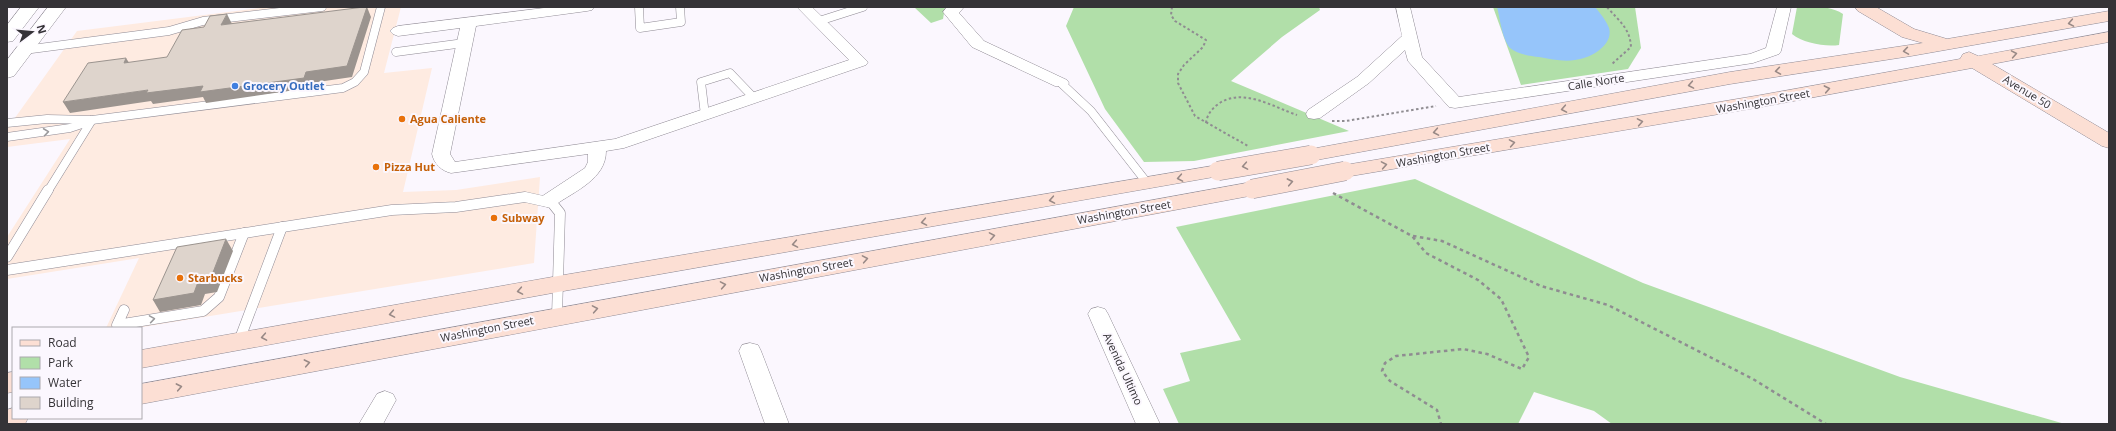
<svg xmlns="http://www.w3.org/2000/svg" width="2116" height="431" viewBox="0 0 2116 431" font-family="'Open Sans',sans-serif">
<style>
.commercial{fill:#feebe1}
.green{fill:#b1dfa9}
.water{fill:#96c5fa}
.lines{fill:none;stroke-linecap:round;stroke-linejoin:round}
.service-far1-casing{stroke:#8f8a94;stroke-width:9}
.service-casing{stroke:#8f8a94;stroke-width:11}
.minor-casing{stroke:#8f8a94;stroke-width:1}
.tertiary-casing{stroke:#8f8a94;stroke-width:1}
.secondary-casing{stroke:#8f8a94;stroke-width:1}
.path-far1{stroke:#8f8c91;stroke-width:2;stroke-dasharray:2.5 2.5;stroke-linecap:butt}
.path{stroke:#8f8c91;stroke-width:2.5;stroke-dasharray:3.5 3.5;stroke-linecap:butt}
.service-far1{stroke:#fff;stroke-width:8}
.service{stroke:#fff;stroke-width:10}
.minor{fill:#fff;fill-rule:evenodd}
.tertiary{fill:#fff;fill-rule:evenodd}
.secondary{fill:#fcdfd4;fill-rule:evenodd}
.secondary-bridge-casing{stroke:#8f8a94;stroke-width:20;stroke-linecap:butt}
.secondary-bridge{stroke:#fcdfd4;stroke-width:19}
.shaded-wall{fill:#9b948f}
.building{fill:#ded4cc;stroke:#9b948f}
.oneway{stroke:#988986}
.oneway2{stroke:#9a999b}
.shop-dot{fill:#3f7fe0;stroke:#fbf7fe;stroke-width:1.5}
.food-dot{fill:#e8710a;stroke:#fbf7fe;stroke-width:1.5}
.labels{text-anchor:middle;stroke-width:4;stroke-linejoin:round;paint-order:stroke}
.street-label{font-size:11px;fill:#353337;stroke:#fbf7fe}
.shop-label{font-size:11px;font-weight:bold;fill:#366cbe;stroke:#fbf7fe;text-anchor:start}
.food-label{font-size:11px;font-weight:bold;fill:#c56008;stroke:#fbf7fe;text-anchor:start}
</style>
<rect width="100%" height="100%" fill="#fbf7fe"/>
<path class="commercial" d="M268,7H401L384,73L432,68L403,192L456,190L540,177L534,263L137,328H106L139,258L7,279V237L70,139L7,147V129L77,31Z"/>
<g class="green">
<path d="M914,7H945L943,19L931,23Z"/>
<path d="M1074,7H1319L1320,10L1282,37L1231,81L1349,131L1194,161L1144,162L1105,109L1066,26Z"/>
<path d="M1493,7H1635L1641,48L1628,69L1521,85Z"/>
<path d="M1797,7C1813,7 1829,5 1843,14L1839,45C1825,47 1803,43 1792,34Z"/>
<path d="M1415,179L1643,283L1900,377L2065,424H1612L1594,411L1534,392L1518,424H1179L1163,389L1190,381L1180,353L1241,340L1176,227Z"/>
</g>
<path class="water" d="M1497,7H1595C1600,13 1606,20 1609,28C1614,45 1590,59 1575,60C1563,62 1551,59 1539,57C1530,56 1517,54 1510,48C1502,39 1500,18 1497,7Z"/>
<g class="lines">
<g class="service-far1-casing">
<g id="service-far1">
<path d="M639,7L640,28L681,22L680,7"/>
<path d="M819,21L863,7"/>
<path d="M24,50L169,31L203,21L322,7"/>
<path d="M396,52L464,43"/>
<path d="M1061,83L1091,111L1148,184"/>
<path d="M705,115L701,82L730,73L754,98"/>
<path d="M7,123L47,119L92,120L343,88L355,82L364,72L381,7"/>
<path d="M7,137L70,128L88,122"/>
<path d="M48,191L92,120"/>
</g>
</g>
<g class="service-casing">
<g id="service">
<path d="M7,257L48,190"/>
<path d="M7,270L392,210L456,207L525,197L552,203L560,213L557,316"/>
<path d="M124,310L117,325L203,311L219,297L244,233"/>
<path d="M239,341L282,227"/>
</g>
</g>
<g class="minor-casing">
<g id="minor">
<path d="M552,7H594L592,10L587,11L476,26L450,154L455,162L615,139L849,60L797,7H812L868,62L866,65L624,148L606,151C606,179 575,191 555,205L548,207L541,205L539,201L541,197L585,168L588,162V154L451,173C442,171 434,164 432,154L460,28L398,36L393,34L390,31L393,28L398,26Z"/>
<path d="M947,7H964L959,13L984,41L1067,80L1069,83L1067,86H1055L972,47L943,12Z"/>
<path d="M1396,7H1410L1422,57L1459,97L1750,54L1766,48L1777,7H1791L1781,51L1779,54L1753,63L1455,108L1449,107L1408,61L1405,50L1369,83L1320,118L1314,119L1308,118L1306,114L1308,110L1357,77L1402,36Z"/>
<path d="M1098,307L1105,309L1108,314L1160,424H1136L1088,314L1091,309Z"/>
<path d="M750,343L758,345L761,351L789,424H765L739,351L742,345Z"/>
<path d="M385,391L393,394L396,400L383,424H359L377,394Z"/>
</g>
</g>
<g class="tertiary-casing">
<g id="tertiary">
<path d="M21,7H39L13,41L7,42V25Z"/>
<path d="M48,7H66L14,76L7,78V60Z"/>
</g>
</g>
<g class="secondary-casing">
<g id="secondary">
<path d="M1855,7H1876L1914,29L1947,39L2109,11V21L1911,56L1730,84L1311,161L1304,159L1301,155L1304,151L1311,149L1730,72L1923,43L1902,37L1858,11Z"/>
<path d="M2109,32V42L1992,64L2109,133V148L2102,146L1972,68L1761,107L1345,177L1338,175L1335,171L1338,167L1345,165L1761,95L1960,59L1963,54L1969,52L1978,56Z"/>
<path d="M1218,165L1225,167L1228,171L1225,175L558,292L141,368V350L558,276Z"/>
<path d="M1252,182L1260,184L1263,189L1260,194L141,404V384Z"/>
<path d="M13,372V392L7,393V373Z"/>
<path d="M13,408V418H28L25,424H7V410Z"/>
</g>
</g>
<g class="path-far1">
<path d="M1172,7L1171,15L1175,21L1206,40L1203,47L1184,65L1178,74V83L1195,116L1248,146"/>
<path d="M1607,7C1619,21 1630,28 1631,47L1612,64"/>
<path d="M1332,121H1346L1436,106"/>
<path d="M1206,123C1207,115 1211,110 1217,105C1241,86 1273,107 1297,115"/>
</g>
<g class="path">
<path d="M1333,193L1412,236L1426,253L1478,280L1501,299L1529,357L1522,369L1487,354L1463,349L1396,356L1385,363L1382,371L1390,381L1437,410L1441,424"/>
<path d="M1413,236L1442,241L1541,286L1608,305L1753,379L1826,424"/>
</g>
<use href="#service-far1" class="service-far1"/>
<use href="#service" class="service"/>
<use href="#minor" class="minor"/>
<use href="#tertiary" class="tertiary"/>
<use href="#secondary" class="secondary"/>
<g class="secondary-bridge-casing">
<g id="secondary-bridge">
<path d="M1218,171L1311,155"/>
<path d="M1252,189L1345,171"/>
</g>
</g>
<use href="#secondary-bridge" class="secondary-bridge"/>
</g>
<g class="shaded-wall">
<path d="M367,7L371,17L352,77L311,83L309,88L206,103L203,97L153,104L151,101L70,113L63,102L148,90L306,72Z"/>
<path d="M227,14L232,24L221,25Z"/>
<path d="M126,58L133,69L124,63Z"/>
<path d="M226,239L233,251L217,292L205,294L201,305L160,312L153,300L198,282Z"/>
</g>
<g class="building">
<path d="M364,7H367L347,66L306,72L304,78L200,92L203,86L146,93L148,90L63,102L88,63L126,58L124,63L167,57L182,30L204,27L210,16L227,14L221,25Z"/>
<path d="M226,239L210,280L198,282L194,293L153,300L177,247Z"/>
</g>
<defs><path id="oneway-chevron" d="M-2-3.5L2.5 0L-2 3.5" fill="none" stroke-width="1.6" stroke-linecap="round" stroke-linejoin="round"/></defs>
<g class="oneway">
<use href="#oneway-chevron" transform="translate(2071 23) rotate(170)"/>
<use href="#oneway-chevron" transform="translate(1906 51) rotate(171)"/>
<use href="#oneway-chevron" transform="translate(2014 54) rotate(-10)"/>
<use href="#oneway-chevron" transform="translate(1778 71) rotate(171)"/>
<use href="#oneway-chevron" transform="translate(1691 85) rotate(170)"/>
<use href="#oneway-chevron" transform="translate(1827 89) rotate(-11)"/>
<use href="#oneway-chevron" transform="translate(1564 109) rotate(170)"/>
<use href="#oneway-chevron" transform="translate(1640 122) rotate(-10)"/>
<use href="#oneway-chevron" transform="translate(1436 132) rotate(170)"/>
<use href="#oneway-chevron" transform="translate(1512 143) rotate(-10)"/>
<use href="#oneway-chevron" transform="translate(1384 165) rotate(-10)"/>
<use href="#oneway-chevron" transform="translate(1245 166) rotate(170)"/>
<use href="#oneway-chevron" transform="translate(1180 178) rotate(170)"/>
<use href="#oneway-chevron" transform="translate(1290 182) rotate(-11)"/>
<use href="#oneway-chevron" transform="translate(1052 200) rotate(170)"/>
<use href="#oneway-chevron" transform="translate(924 222) rotate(170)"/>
<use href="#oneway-chevron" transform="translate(992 236) rotate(-10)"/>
<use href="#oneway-chevron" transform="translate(795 244) rotate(170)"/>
<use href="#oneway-chevron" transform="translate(865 259) rotate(-10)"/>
<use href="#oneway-chevron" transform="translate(723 285) rotate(-10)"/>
<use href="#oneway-chevron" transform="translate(520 291) rotate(170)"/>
<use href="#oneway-chevron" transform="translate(595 309) rotate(-10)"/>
<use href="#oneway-chevron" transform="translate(392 314) rotate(170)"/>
<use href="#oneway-chevron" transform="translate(264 337) rotate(170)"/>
<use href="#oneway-chevron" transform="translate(307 363) rotate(-11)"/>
<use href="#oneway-chevron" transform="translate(179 387) rotate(-11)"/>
</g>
<g class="oneway2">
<use href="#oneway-chevron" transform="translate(46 132) rotate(-8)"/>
<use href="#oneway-chevron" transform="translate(152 319) rotate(-9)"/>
</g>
<circle class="shop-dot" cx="235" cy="86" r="4"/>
<g class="food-dot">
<circle cx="402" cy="119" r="4"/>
<circle cx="376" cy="167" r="4"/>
<circle cx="494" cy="218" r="4"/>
<circle cx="180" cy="278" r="4"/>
</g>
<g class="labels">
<g class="street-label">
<text transform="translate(1596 82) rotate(-9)" y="4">Calle Norte</text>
<text transform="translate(2027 92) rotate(31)" y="4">Avenue 50</text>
<text transform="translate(1763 101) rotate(-10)" y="4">Washington Street</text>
<text transform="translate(1443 155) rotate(-10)" y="4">Washington Street</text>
<text transform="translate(1124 212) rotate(-10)" y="4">Washington Street</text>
<text transform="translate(806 270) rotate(-10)" y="4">Washington Street</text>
<text transform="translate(487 329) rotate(-11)" y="4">Washington Street</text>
<text transform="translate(1123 369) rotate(65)" y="4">Avenida Ultimo</text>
</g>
<g class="shop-label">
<text x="243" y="90">Grocery Outlet</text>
</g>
<g class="food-label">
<text x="410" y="123">Agua Caliente</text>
<text x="384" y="171">Pizza Hut</text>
<text x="502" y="222">Subway</text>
<text x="188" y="282">Starbucks</text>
</g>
</g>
<rect width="2116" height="431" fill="none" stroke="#353337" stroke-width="16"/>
<rect x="12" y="327" width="130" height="92" fill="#fbf7fe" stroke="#aca9ae"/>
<rect x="20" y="340" width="20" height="6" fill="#fcdfd4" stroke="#aca9ae"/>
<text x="48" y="347" font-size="12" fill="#353337">Road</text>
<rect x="20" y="357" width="20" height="12" fill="#b1dfa9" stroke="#aca9ae"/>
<text x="48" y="367" font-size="12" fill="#353337">Park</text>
<rect x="20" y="377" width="20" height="12" fill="#96c5fa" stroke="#aca9ae"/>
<text x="48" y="387" font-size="12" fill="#353337">Water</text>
<rect x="20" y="397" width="20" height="12" fill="#ded4cc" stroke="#aca9ae"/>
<text x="48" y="407" font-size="12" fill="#353337">Building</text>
<g transform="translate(32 32) rotate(74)" stroke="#fbf7fe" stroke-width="3" paint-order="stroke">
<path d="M0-3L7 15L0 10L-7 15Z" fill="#353337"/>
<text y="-6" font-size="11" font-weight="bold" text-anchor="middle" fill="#353337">N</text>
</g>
</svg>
